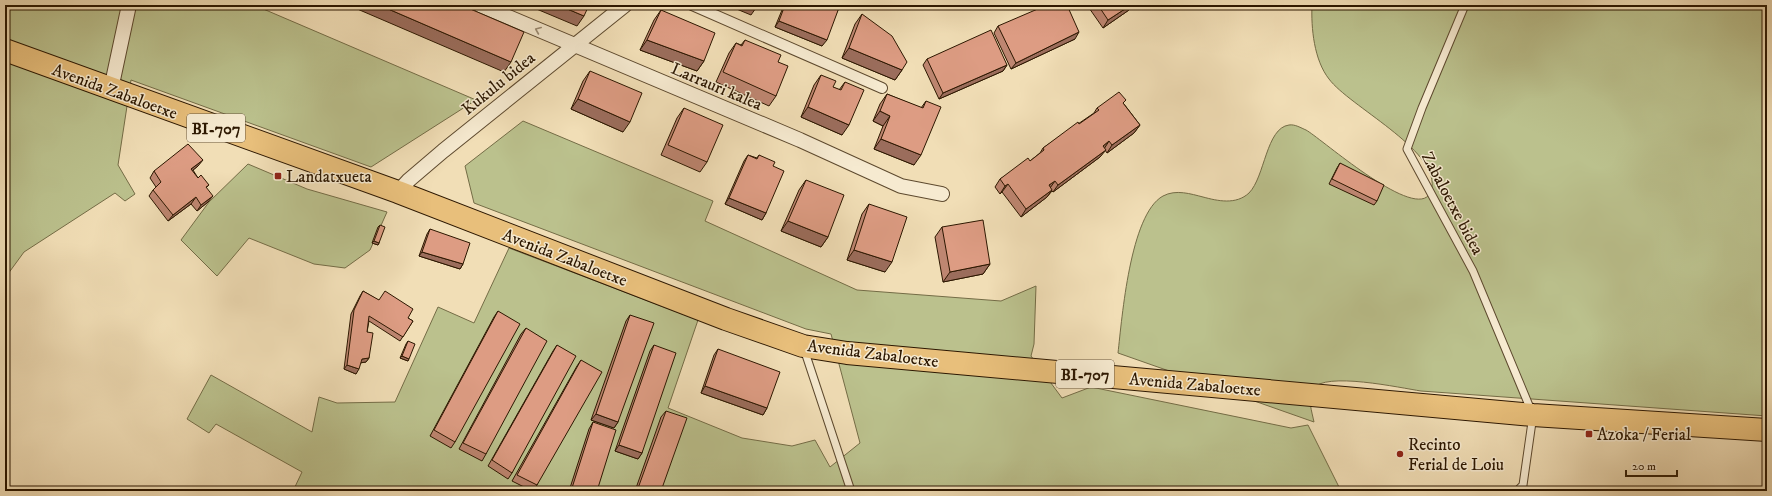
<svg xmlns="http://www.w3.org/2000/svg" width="1772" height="496" viewBox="0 0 1772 496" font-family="'IM FELL DW Pica',serif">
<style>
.green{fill:#bbc18d;stroke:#746c46}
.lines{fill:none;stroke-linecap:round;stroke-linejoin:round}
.service-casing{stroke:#5d492e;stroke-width:9}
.pedestrian-casing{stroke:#5d492e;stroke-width:12}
.minor-casing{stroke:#5d492e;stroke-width:16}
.primary-casing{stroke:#2c1700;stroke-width:24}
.service{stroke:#f6ead0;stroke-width:7}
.pedestrian{stroke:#f6ead0;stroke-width:10}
.minor{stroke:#f6ead0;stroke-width:14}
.primary{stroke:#e8bf7b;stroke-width:22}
.wall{fill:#be8671;stroke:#2c1700}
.shaded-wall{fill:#9b6d5c;stroke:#2c1700}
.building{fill:#dd9c83;stroke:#2c1700}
.oneway{stroke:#9b8b72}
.poi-dot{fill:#8f2418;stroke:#f6ead0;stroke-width:1.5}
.labels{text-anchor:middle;stroke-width:3;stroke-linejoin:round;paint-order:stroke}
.shield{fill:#f6ead0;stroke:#69563e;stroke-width:1}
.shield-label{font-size:16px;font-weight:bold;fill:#2c1700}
.street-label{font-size:17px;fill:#2c1700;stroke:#f6ead0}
.poi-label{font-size:17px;fill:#2c1700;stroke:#f6ead0;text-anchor:start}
</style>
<rect width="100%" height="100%" fill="#f1deb6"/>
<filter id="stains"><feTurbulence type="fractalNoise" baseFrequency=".005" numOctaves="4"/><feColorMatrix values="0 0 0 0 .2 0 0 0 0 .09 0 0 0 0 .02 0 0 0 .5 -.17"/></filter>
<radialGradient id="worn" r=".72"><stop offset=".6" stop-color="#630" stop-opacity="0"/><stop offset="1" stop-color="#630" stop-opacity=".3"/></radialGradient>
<g class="green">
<path d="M5,5H254L476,100L371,167L131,80L118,165L135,194L125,201L115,193L24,252L5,278Z"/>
<path d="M1312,5H1767V416L1421,391C1401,388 1324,371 1313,389C1307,398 1312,412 1314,422L1118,353C1122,318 1130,214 1163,196C1176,189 1191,194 1203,197C1218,201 1236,205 1249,193C1265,177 1266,128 1289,125C1295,124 1301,128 1306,130C1321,138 1426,232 1432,187C1437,149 1349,106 1329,79C1314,60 1311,28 1312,5Z"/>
<path d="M523,121L713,201L705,221L857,290L1001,301L1036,286L1034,344L1031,356L1062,398L1091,387L1291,428L1308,425L1341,491H293L302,472L216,424L209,433L187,419L211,375L312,432L319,397L337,403L395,402L438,307L474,323L509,248L698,320L668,408L742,438L792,446L815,440L830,467L860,443L831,334L806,329L474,203L465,166Z"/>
<path d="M248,164L307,189L387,212L370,250L345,268L314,264L249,238L217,276L181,240L209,202Z"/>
</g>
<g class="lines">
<g class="service-casing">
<g id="service">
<path d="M1465,5L1422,108L1407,149L1473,271L1533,415L1523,485L1517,491"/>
<path d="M804,349L851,491"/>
</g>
</g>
<g class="pedestrian-casing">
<path id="pedestrian" d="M692,5L882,88"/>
</g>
<g class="minor-casing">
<g id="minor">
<path d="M480,5L800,140L901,186L942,194"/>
<path d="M111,89L129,5"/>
<path d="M398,192L409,180L443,151L625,5"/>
</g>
</g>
<g class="primary-casing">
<path id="primary" d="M5,50L398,192L726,319L803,346L847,353L1533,415L1767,430"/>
</g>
<use href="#service" class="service"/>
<use href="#pedestrian" class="pedestrian"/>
<use href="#minor" class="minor"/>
<use href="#primary" class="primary"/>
</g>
<g class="wall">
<path d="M784,5H840L822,46L775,27Z"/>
<path d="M1087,5H1133L1129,10L1103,28Z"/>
<path d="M661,10L704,61L697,71L640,50L654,20Z"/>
<path d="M862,14L902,70L895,80L842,58L855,24Z"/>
<path d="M998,26L1075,39L1011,69L994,33Z"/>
<path d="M745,40L778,62L776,96L769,106L716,82L729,53L736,43L741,45Z"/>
<path d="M927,59L1007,65L1003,71L939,99L923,65Z"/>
<path d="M590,71L623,132L571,109L583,81Z"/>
<path d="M821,75L833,87L839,90L845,82L842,135L801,117L814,85Z"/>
<path d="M887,94L921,108L926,101L914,165L874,149L883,126L873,121L880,104Z"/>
<path d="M1124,104L1140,125L1134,133L1107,153L1105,150L1100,157L1053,192L1052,191L1047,197L1021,217L1002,192L1000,194L995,187L1000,179L1030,161L1040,153L1043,148L1094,113L1097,108Z"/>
<path d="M684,108L707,162L700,172L661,155L677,118Z"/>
<path d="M748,155L757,158L759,155L773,166L766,213L762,220L725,204L744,161Z"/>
<path d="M1340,163L1377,201L1374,205L1329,184L1337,168Z"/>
<path d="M198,166L193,170L198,178L209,185L206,188L208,202L197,211L191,204L168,221L149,196L153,190L156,187L150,178L154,171Z"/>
<path d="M806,180L828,237L821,247L781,231L799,190Z"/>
<path d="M869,204L885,272L847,260L862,214Z"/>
<path d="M380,225L379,243L378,245L372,243L378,227Z"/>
<path d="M942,227L990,264L983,274L943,282L935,237Z"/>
<path d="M430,229L463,264L460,269L419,256L427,234Z"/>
<path d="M363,291L413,321L400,341L369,321L367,332L369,358L366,362L360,363L356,374L344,369L351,314L360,296Z"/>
<path d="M498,311L455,442L451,448L430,436L494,317Z"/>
<path d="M630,315L618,422L614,428L591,420L626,321Z"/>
<path d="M526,328L486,454L482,461L459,449L521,334Z"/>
<path d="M408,341V361L400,358L406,344Z"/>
<path d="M557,345L512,473L508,479L488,466L553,351Z"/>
<path d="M654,345L642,453L638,459L615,451L650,351Z"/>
<path d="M718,349L767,408L763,415L701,393L714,355Z"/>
<path d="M581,360L537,485L533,491H532L512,481L577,366Z"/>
<path d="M666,411L661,491H635L661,417Z"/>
<path d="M593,422L597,491H569L589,429Z"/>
</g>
<g class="shaded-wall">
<path d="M348,5H379L511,62L504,72Z"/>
<path d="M527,5H558L584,16L577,26Z"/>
<path d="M727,5H758L751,15Z"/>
<path d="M1131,5H1133L1129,10L1103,28L1108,20Z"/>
<path d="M779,21L827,40L822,46L775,27Z"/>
<path d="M1079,32L1075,39L1011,69L1016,63Z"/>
<path d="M647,40L704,61L697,71L640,50Z"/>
<path d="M849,48L902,70L895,80L842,58Z"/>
<path d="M1007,65L1003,71L939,99L943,93Z"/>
<path d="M578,99L630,122L623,132L571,109Z"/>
<path d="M808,107L849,125L842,135L801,117Z"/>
<path d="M880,111L890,116L883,126L873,121Z"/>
<path d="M1140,125L1134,133L1107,153L1112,145Z"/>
<path d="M881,139L921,155L914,165L874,149Z"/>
<path d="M1109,141L1104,149L1103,146Z"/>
<path d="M1106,150L1100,157L1053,192L1058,185Z"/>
<path d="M203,160L198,166L187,175L191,169Z"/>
<path d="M1055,181L1050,188L1049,185Z"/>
<path d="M1008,184L1002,192L1000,194L1005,186Z"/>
<path d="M1052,190L1047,197L1021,217L1026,209Z"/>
<path d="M213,196L208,202L197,211L201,205Z"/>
<path d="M196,197L191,204L168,221L173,215Z"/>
<path d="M729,198L766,213L762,220L725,204Z"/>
<path d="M788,221L828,237L821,247L781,231Z"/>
<path d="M374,241L379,243L378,245L372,243Z"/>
<path d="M854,250L892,262L885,272L847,260Z"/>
<path d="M422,252L463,264L460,269L419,256Z"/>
<path d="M990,264L983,274L943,282L950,272Z"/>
<path d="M402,356L409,359L408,361L400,358Z"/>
<path d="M369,358L366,362L359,363L362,359Z"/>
<path d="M347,365L359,369L356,374L344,369Z"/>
<path d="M705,386L767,408L763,415L701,393Z"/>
<path d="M596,414L618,422L614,428L591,420Z"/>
<path d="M619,445L642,453L638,459L615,451Z"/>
</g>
<g class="building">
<path d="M379,5H461L524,32L511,62Z"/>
<path d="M558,5H589L584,16Z"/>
<path d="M785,5H840L827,40L779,21Z"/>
<path d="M1047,5H1067L1079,32L1016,63L998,26Z"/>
<path d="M1098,5H1131L1108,20Z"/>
<path d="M661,10L715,33L704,61L647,40Z"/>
<path d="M862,14L892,36L907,62L902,70L849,48Z"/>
<path d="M991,30L1007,65L943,93L927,59Z"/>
<path d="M745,40L781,55L778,62L788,66L776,96L723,72L736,43L742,46Z"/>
<path d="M590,71L642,93L630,122L578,99Z"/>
<path d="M821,75L836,81L833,87L841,90L845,82L864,90L849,125L808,107Z"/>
<path d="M1119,92L1126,100L1123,103L1140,125L1112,145L1109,141L1103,146L1106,150L1058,185L1055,181L1049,185L1052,190L1026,209L1008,184L1005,186L1000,179L1028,158L1030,161L1044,150L1043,148L1078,122L1079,124L1099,110L1097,108Z"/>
<path d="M887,94L923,108L926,101L941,107L921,155L881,139L890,116L880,111Z"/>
<path d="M684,108L723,125L707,162L668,145Z"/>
<path d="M188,144L203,160L191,169L198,178L201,175L209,185L206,187L213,196L201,205L196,197L173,215L153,190L161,182L154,171Z"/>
<path d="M748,155L757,159L759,155L775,162L773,166L784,171L766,213L729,198Z"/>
<path d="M1340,163L1384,185L1377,201L1332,179Z"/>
<path d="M806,180L844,195L828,237L788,221Z"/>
<path d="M869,204L907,217L892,262L854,250Z"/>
<path d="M983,220L990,264L950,272L942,227Z"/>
<path d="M380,225L385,227L379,243L374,241Z"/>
<path d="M430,229L470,243L463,264L422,252Z"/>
<path d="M363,291L379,300L385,291L413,309L408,318L413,321L403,337L369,316L367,332L373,333L369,358L362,359L359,369L347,365L354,310Z"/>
<path d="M498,311L520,324L455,442L434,430Z"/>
<path d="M630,315L654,323L618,422L596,414Z"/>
<path d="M526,328L547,341L486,454L463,443Z"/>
<path d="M408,341L415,344L409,359L402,356Z"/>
<path d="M557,345L576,356L512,473L492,460Z"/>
<path d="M654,345L676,353L642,453L619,445Z"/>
<path d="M718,349L780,372L767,408L705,386Z"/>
<path d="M581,360L602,372L537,485L517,475Z"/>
<path d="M666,411L687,418L661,491H637Z"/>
<path d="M593,422L616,430L597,491H571Z"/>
</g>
<defs><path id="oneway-chevron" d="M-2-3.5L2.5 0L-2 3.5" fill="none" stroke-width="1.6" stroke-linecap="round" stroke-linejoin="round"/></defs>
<use class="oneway" href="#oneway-chevron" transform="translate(538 30) rotate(-157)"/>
<g class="poi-dot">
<rect x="274" y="172" width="8" height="8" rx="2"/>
<rect x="1585" y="430" width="8" height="8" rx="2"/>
<circle cx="1400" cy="454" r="4"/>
</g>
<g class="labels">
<g class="shield">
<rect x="187" y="114" width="58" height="28" rx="3"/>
<rect x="1056" y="360" width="58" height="28" rx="3"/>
</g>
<g class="shield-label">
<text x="216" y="134">BI-707</text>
<text x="1085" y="380">BI-707</text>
</g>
<g class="street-label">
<text transform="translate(498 83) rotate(-39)" y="6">Kukulu bidea</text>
<text transform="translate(717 86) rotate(23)" y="6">Larrauri kalea</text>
<text transform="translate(115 91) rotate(20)" y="6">Avenida Zabaloetxe</text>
<text transform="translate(1453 203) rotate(62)" y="6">Zabaloetxe bidea</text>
<text transform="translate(565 257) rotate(21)" y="6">Avenida Zabaloetxe</text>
<text transform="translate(873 353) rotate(7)" y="6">Avenida Zabaloetxe</text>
<text transform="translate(1195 384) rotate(5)" y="6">Avenida Zabaloetxe</text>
</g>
<g class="poi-label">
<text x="286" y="182">Landatxueta</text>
<text x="1597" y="440">Azoka / Ferial</text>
<text x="1408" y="450">Recinto<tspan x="1408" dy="20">Ferial de Loiu</tspan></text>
</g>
</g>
<rect width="1772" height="496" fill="none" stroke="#f1deb6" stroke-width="20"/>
<rect x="6" y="6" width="1760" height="484" fill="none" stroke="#2c1700" stroke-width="2"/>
<rect x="10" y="10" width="1752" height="476" fill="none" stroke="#2c1700"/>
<path d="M1626 470v6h51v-6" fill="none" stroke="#2c1700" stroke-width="2"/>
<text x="1632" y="470" font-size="12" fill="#2c1700" stroke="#f6ead0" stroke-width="3" paint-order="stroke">20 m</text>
<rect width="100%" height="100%" filter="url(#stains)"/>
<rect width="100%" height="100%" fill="url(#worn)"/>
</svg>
